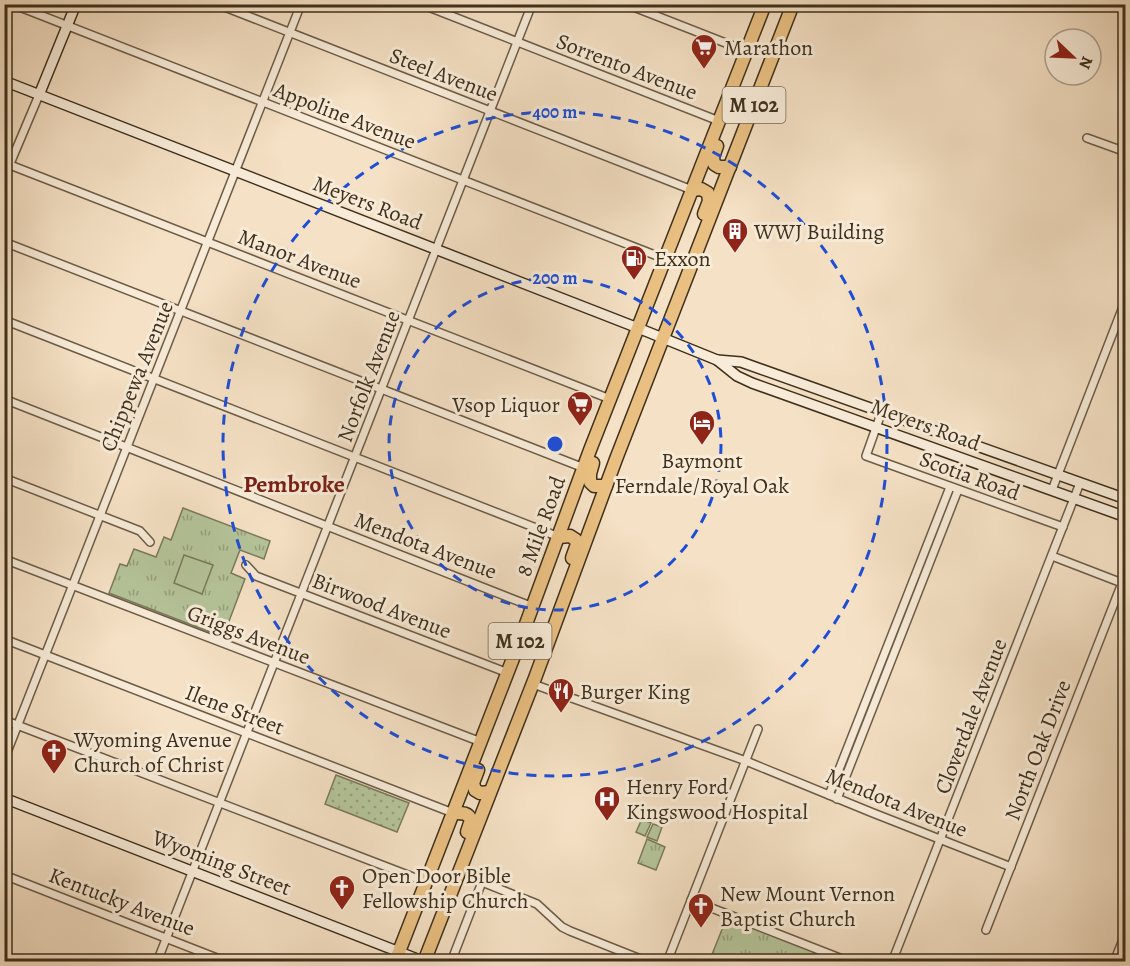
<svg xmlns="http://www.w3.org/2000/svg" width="1130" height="966" viewBox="0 0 1130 966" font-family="Alegreya,serif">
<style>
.grass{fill:url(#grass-dots);stroke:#7a7a5c;stroke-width:1.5}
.park{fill:url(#park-tufts);stroke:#7a7a5c;stroke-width:1.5}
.pitch{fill:#b5c49a;stroke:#7a7a5c;stroke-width:1.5}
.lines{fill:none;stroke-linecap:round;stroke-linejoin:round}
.street-casing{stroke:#6c5c47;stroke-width:10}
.secondary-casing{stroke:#3e301d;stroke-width:12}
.highway-casing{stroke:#3e301d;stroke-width:15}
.street{stroke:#f8ecd9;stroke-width:7}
.secondary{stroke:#f8ecd9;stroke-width:9}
.highway{stroke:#eac082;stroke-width:12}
.ring{fill:none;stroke:#1d4ed8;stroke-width:3;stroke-dasharray:10 8}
.labels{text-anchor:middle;stroke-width:6;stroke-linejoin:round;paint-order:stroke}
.shield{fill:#f8ecd9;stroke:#766855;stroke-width:1.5}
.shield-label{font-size:21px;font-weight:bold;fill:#3e301d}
.poi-label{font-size:22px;fill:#3e301d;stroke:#f8ecd9;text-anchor:start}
.street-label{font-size:22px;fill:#3e301d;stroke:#f8ecd9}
.neighbourhood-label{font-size:24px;font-weight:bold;fill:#7a1f14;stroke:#f8ecd9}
.centre{fill:#1d4ed8;stroke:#f8ecd9;stroke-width:3}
.ring-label{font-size:18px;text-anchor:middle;font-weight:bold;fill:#1d4ed8;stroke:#f8ecd9;stroke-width:6;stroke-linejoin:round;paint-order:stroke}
</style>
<defs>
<pattern id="grass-dots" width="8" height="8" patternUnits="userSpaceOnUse" patternTransform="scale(1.5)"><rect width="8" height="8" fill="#b5c49a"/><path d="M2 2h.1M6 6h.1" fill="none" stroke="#95a07d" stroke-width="1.8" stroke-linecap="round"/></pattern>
<pattern id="park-tufts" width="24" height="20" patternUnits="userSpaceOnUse" patternTransform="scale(1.5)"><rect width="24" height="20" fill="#b5c49a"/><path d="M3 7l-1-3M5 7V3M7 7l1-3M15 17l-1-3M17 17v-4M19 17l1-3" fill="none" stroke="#95a07d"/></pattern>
</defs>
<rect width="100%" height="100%" fill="#f5e1c5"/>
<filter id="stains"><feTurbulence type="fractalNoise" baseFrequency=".00333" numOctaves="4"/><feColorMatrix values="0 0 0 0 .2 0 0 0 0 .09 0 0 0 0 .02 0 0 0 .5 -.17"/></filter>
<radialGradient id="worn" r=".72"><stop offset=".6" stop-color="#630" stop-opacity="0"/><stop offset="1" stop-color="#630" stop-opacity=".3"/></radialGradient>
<path class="grass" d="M336,775L409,803L397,832L325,804Z"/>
<g class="park">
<path d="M183,508L270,541L264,559L240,550L231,573L245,579L223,637L109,593L120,564L127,566L134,549L156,557L164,537L171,540Z"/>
<path d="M647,839L665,847L656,870L638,863Z"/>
<path d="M727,917L841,962H709Z"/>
</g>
<g class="pitch">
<path d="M184,555L213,565L202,594L174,583Z"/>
<path d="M642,819L651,823L645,836L636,832Z"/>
<path d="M653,824L662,827L657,841L647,837Z"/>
</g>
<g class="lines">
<g class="street-casing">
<g id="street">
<path d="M12,4L665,259"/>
<path d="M217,4L692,190"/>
<path d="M421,4L719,121"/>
<path d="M626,4L746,51"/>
<path d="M1087,138L1126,152"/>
<path d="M10,165L610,399"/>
<path d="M4,178L39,95"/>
<path d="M4,242L584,468"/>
<path d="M4,320L559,537"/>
<path d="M4,399L533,607"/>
<path d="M882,411L866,456L1063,527"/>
<path d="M4,478L140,531L150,542"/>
<path d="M1052,490L1126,299"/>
<path d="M4,559L481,742"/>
<path d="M246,565L256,576L508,673"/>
<path d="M4,639L453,813"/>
<path d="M533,684L746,761L873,813L1011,867"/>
<path d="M4,720L426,882"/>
<path d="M4,760L301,4"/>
<path d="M829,795L950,487"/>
<path d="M837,799L958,490"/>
<path d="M4,875L227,962"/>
<path d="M691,900L850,962"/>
<path d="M986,930L1122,583L1052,556"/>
<path d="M4,956L19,962"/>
<path d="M157,962L532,4"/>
<path d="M451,962L482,882L537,904L562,927L570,931L648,962"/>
<path d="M667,962L758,729"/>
<path d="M892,962L1080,483"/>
<path d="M1114,962L1126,932"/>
</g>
</g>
<g class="secondary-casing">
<g id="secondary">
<path d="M4,81L638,328L717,360L737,376L752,383L1126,517"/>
<path d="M39,95L76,4"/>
<path d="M717,360L741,362L1126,499"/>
<path d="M4,798L425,962"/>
</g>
</g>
<g class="highway-casing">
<g id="highway">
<path d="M717,146L713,157L714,164L719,167H730"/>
<path d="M692,190L701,189L708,193L709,201L704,214"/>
<path d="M593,463L590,474V482L594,486H606"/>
<path d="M559,537L570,536L576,540L577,544L572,558"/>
<path d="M478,770L473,783L475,790L480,793L490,792"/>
<path d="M453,813C461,813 468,812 471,820L467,832"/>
<path d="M395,962L519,643L590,450L765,4"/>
<path d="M424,962L535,678L616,459L793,4"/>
</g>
</g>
<use href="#street" class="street"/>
<use href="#secondary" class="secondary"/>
<use href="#highway" class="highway"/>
</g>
<g class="ring">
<circle cx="555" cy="444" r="166"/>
<circle cx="555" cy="444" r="332"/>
</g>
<defs>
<g id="supermarket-pin" transform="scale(1.35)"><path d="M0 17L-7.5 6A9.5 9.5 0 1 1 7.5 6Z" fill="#8f2418" stroke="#f8ecd9"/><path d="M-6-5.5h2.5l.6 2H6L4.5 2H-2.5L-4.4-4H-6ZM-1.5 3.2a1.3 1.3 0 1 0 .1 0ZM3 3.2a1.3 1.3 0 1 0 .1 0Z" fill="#fff"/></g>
<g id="building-pin" transform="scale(1.35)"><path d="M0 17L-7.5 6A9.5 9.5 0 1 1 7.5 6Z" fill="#8f2418" stroke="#f8ecd9"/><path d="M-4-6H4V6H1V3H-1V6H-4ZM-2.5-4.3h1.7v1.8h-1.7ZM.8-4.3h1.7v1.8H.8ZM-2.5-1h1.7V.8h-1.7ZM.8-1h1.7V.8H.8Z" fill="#fff"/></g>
<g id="fuel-pin" transform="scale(1.35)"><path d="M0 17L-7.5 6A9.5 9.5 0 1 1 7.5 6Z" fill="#8f2418" stroke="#f8ecd9"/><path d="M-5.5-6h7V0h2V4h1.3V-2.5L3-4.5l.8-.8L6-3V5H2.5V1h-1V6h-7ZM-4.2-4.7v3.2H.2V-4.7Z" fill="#fff"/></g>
<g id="hotel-pin" transform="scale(1.35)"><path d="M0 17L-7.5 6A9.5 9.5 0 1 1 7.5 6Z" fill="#8f2418" stroke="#f8ecd9"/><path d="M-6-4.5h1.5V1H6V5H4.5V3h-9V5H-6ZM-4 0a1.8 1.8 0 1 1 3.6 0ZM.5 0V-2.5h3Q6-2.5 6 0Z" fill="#fff"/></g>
<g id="restaurant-pin" transform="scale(1.35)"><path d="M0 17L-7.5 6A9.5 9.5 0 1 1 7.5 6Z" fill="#8f2418" stroke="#f8ecd9"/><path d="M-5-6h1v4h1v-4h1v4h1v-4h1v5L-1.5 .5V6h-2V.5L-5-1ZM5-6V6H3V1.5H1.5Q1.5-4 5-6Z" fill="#fff"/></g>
<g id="church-pin" transform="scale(1.35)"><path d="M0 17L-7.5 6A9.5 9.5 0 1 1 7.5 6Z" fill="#8f2418" stroke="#f8ecd9"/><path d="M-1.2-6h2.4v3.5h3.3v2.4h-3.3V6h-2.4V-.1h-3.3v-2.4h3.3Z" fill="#fff"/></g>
<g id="hospital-pin" transform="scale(1.35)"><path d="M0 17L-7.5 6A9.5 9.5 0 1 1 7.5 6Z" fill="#8f2418" stroke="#f8ecd9"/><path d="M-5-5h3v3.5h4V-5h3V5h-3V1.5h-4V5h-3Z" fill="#fff"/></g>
</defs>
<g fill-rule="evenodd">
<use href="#supermarket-pin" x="704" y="47"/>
<use href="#building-pin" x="735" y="231"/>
<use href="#fuel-pin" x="634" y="258"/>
<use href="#supermarket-pin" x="580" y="404"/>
<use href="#hotel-pin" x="702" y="423"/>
<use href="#restaurant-pin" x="561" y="691"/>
<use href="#church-pin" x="54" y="752"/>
<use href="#hospital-pin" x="607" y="799"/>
<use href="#church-pin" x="342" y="888"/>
<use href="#church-pin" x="701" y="906"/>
</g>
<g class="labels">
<g class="shield">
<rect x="722.5" y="87" width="63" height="36" rx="4.5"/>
<rect x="488.5" y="623" width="63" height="36" rx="4.5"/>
</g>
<g class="shield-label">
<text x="754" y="112">M 102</text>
<text x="520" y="648">M 102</text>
</g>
<g class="poi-label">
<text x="724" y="55">Marathon</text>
<text x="754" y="239">WWJ Building</text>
<text x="654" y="266">Exxon</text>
<text x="560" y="412" text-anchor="end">Vsop Liquor</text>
<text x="702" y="468" text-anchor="middle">Baymont<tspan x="702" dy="25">Ferndale/Royal Oak</tspan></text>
<text x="580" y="699">Burger King</text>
<text x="74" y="747">Wyoming Avenue<tspan x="74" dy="25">Church of Christ</tspan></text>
<text x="626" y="794">Henry Ford<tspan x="626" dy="25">Kingswood Hospital</tspan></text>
<text x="362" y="883">Open Door Bible<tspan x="362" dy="25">Fellowship Church</tspan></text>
<text x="720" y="901">New Mount Vernon<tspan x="720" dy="25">Baptist Church</tspan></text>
</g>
<g class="street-label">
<text transform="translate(627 66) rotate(21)" y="8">Sorrento Avenue</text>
<text transform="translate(444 74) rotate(21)" y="8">Steel Avenue</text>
<text transform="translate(345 115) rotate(21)" y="8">Appoline Avenue</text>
<text transform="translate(368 202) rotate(21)" y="8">Meyers Road</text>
<text transform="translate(300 258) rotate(21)" y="8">Manor Avenue</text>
<text transform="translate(136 376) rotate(-68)" y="8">Chippewa Avenue</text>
<text transform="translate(368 376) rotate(-69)" y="8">Norfolk Avenue</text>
<text transform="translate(926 424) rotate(20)" y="8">Meyers Road</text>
<text transform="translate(970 475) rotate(20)" y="8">Scotia Road</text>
<text transform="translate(540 526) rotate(-70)" y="8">8 Mile Road</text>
<text transform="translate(426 545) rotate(21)" y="8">Mendota Avenue</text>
<text transform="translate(382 605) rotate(21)" y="8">Birwood Avenue</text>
<text transform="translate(249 634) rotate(21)" y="8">Griggs Avenue</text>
<text transform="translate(235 709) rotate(21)" y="8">Ilene Street</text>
<text transform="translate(970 716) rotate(-69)" y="8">Cloverdale Avenue</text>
<text transform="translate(1037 750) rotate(-69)" y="8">North Oak Drive</text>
<text transform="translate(897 802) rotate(22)" y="8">Mendota Avenue</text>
<text transform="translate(222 862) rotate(21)" y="8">Wyoming Street</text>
<text transform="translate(122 901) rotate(21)" y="8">Kentucky Avenue</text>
</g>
<g class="neighbourhood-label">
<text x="294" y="492">Pembroke</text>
</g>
</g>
<circle cx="555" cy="444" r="9" class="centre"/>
<g class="ring-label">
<text x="555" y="118">400 m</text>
<text x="555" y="284">200 m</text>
</g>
<rect width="1130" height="966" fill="none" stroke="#f5e1c5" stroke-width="24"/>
<rect x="6" y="6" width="1118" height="954" fill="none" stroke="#3e301d" stroke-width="3"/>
<rect x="12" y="12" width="1106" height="942" fill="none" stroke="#3e301d" stroke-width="1.5"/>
<g transform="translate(1073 57) rotate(113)"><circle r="28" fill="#f8ecd9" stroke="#aea18e" stroke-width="1.5"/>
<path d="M0-4.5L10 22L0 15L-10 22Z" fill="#8f2418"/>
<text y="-9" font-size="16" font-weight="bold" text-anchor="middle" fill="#3e301d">N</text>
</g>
<rect width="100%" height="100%" filter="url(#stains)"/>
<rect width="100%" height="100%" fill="url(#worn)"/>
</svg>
